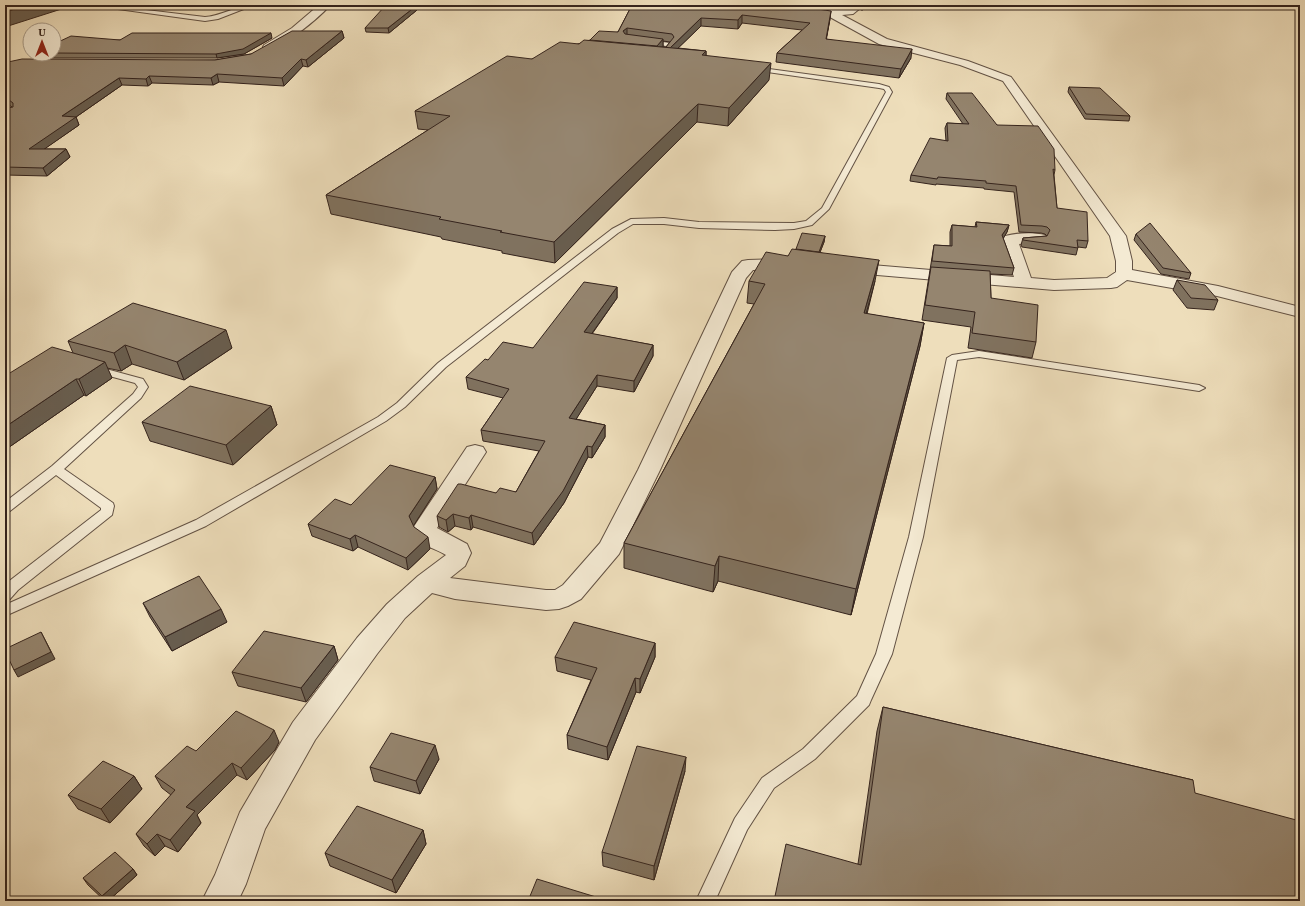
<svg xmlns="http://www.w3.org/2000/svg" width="1305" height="906" viewBox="0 0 1305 906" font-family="Vollkorn,serif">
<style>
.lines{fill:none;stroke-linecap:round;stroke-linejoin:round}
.service-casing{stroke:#635244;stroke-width:2}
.minor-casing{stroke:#635244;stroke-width:2}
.service{fill:#f4ead3;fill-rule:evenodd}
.minor{fill:#f4ead3;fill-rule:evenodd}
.wall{fill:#80725f;stroke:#35241d;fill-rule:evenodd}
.shaded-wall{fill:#685d4e;stroke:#35241d}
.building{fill:#95856f;stroke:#35241d}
</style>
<rect width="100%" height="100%" fill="#eedebb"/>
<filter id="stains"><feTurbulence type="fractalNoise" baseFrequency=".005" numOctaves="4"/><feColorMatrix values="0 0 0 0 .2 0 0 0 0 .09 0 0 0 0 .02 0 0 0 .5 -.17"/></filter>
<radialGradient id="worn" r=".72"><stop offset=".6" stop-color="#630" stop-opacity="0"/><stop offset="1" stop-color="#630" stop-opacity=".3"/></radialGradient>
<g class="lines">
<g class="service-casing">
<g id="service">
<path d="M89,5H104L205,17C222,16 237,5 254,5L218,19L205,21Z"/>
<path d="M648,40L670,43L673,45L661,58L658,56L666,46L646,43L645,42Z"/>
<path d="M755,67L879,84L889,87L892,92L829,209L812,225L794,229L775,230L699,228L664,224H633L618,233L446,367L405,407L386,421L206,526L5,616V605L196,520L378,417L397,403L438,363L612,229L631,219L664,218L699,222L794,223L806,221L822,208L886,92L884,89L879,88L753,70V68Z"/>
<path d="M979,351L1199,385L1205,388L1199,391L979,357L957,360L923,537L892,654L871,700L869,705L815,759L774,788L747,830L715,901H696L735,818L762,778L803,749L857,696L876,654L909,537L947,358L952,355Z"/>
<path d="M95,366L143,379L148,387L141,398L64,469L113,503L114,506L112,515L18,590L10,599L5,600V586L8,582L101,510V508L56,475L10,511L5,512V502L52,466L133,394L138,387L135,383L91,371L90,369L91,367Z"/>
</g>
</g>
<g class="minor-casing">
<g id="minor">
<path d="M319,5H330C321,16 278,53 264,49L263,47L264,45L292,28Z"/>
<path d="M763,5H786L829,10L848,9L853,5H864L853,14L842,15L887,39L968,61L1011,77L1126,236L1132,261V270L1218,286L1300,307V317L1217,296L1127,280L1117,287L1111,288L1054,290L842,272L840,268L842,264L848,263L1014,277L1002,242L1005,236C1017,233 1033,232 1045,235L1047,238L1045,241L1019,244L1031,278L1054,280L1107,278L1116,272V261L1110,236L1003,81L960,65L879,44L828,16L810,15L768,8Z"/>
<path d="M789,259L795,260L797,264L795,268L753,270L746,278L660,470L619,554L581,599L568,606L559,609L546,610L455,599L432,593L405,618L377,654L315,740L265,829L246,884L238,901H202L215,875L240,812L293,722L357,638L387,604L418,576L446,555C433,547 415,545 413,528L467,447L475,445L483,447L486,452L437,528L467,544L471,553L465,566L450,578L546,590H555L563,585L600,543L638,470L732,272L742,261L748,260Z"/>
</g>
</g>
<use href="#service" class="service"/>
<use href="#minor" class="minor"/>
</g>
<g class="wall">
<path d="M150,5H167L161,7L150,6Z"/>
<path d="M632,5L710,6L713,7L830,19L826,39L911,58L899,78L776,62L777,53L802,30L742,23L738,29L701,26L678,48L706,51V56L769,80L728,126L697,122L555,263L502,253V251L442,239L441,237L331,214L326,195L428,130L418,129L415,111L532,59L590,40L618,32ZM663,41L670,42L666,47H663Z"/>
<path d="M799,5H851L847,8H829Z"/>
<path d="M861,5H868L863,10H861Z"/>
<path d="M417,10L389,33L366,32L365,28Z"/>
<path d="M342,31L344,38L308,67L303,66L284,86L219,82L213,85L152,83L148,86L122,85L76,117L79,125L44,149H66L70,157L47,176L5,175V106L7,108L12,107L6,103H5V63L215,60L251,54Z"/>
<path d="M272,38L244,54L217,58H36L35,54H54V44L120,40Z"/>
<path d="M1069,87L1130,116L1129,121L1085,119L1068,92Z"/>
<path d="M947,93L997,125L1055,170L1054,175L1057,208L1088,241L1086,248L1078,247L1076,255L1022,247L1021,245L1023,238L1047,236L1045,234L1041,233L1019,232L1014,192L984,189V188L936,184V185L910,181L911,175L946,141L945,128L947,123L963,124L946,99Z"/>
<path d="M976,222L1009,225L1007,232L1003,238L1014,268L1012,275L990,274L991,298L1036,342L1032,358L968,348L971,327L922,320L934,245L950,246V232L952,225L975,227Z"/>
<path d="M1136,234L1191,273L1189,279L1161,274L1134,240Z"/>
<path d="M825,236L824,242L820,252L875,281L867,314L924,323L920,346L851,615L718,581L713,592L624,568V543L754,304L747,303L749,281L788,256L796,249Z"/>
<path d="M1177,280L1218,300L1214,310L1187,308L1173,290Z"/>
<path d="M617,287V298L592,334L653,345V356L634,392L597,386L576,419L605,425V437L592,458L588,457L564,503L534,545L473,527L471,530L455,526L448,532L439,527L437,516L496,493L516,492L539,451L483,441L481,430L503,398L468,389L466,377L488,360L533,348Z"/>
<path d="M68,341L232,348L184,380L132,364L121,371L107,368L112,378L86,396L84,395L5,450V376L73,353Z"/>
<path d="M271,406L277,425L233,465L150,441L142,422Z"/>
<path d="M435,477L437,489L413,526L430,549L408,570L358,547L353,551L312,536L308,524L351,505Z"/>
<path d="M143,603L227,622L172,651L150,617Z"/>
<path d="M655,643V657L640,693L636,692L608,760L568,749L567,735L591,680L557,671L555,657Z"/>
<path d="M334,646L338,660L306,702L238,686L232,672Z"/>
<path d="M883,707L1193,780L774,901L858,864L877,731Z"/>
<path d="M279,742L275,750L247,780L237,775L197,815L201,823L178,852L165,846L155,856L144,846L136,834L171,795L162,788L155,776L196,751Z"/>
<path d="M439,759L420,794L374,781L370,767Z"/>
<path d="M685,771L654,880L603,866L602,852Z"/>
<path d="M134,776L142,789L110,823L78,809L68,795Z"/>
<path d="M423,830L426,844L396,893L330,866L325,853Z"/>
<path d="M133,869L137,875L108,901H105L88,885L83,878Z"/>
</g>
<g class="shaded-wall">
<path d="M27,5H74L5,27V12Z"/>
<path d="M160,5H167L161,7Z"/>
<path d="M864,5H868L863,10Z"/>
<path d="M416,6L417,10L389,33L388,28Z"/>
<path d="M831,11L830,19L825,47L826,39Z"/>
<path d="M742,15V23L738,29V20Z"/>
<path d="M701,18V26L670,56V48Z"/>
<path d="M627,28V37L624,39L623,31Z"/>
<path d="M342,31L344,38L308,67L306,60Z"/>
<path d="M271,33L272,38L244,54L217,58L216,54Z"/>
<path d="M663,39V47H656Z"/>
<path d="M912,49L911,58L899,78L901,69Z"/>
<path d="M706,51V67L702,55Z"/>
<path d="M301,59L303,66L284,86L282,78Z"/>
<path d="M771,63L769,80L728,126L729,108Z"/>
<path d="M217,74L219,82L213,85L211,78Z"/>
<path d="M149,76L152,83L148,86L146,79Z"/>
<path d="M119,78L122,85L76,117L79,125L33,157L29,149L62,116Z"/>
<path d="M698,104L697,122L555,263L554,242Z"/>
<path d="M66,149L70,157L47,176L43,168Z"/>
<path d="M1009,225L1007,232L1001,242L1002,235Z"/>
<path d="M825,236L824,242L817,260L818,254Z"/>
<path d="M879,260L875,281L860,336L864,313Z"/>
<path d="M617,287V298L585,343L584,332Z"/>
<path d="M924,323L920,346L851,615L856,589Z"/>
<path d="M226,330L232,348L184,380L177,362Z"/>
<path d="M125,345L132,364L121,371L114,353Z"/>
<path d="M653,345V356L634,392V381Z"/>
<path d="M105,362L112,378L86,396L79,379Z"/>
<path d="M597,375V386L570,429L569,418Z"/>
<path d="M76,379L84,395L5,450V427Z"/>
<path d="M271,406L277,425L233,465L226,445Z"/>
<path d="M605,425V437L592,458V447Z"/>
<path d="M587,446L588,457L564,503L534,545L532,533Z"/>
<path d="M435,477L437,489L412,528L409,516Z"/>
<path d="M453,514L455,526L448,532L446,520Z"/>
<path d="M471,515L473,527L471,530L469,518Z"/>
<path d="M355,535L358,547L353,551L350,539Z"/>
<path d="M428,537L430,549L408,570L406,558Z"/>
<path d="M719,556L718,581L713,592L715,566Z"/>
<path d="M221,609L227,622L172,651L165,637Z"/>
<path d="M41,632L55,659L18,677L14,670Z"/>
<path d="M655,643V657L640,693V679Z"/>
<path d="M334,646L338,660L306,702L301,688Z"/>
<path d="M635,678L636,692L608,760L607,747Z"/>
<path d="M274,730L279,742L275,750L247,780L241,768Z"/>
<path d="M435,745L439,759L420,794L416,781Z"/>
<path d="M686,757L685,771L654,880V866Z"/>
<path d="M232,763L237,775L197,815L201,823L178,852L170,840L186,807Z"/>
<path d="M134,776L142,789L110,823L101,809Z"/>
<path d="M423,830L426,844L396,893L392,880Z"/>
<path d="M157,834L165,846L155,856L147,844Z"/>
<path d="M133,869L137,875L108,901H105L102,896Z"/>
</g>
<g class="building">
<path d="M5,5H27L5,12Z"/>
<path d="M632,5H709L713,7L717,6L718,5H791L831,11L826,39L912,49L901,69L777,53L810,23L742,15L738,20L701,18L670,48L666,47L674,37L672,34L627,28L623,31L625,34L663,39L657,46L590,40L599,31L618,32Z"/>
<path d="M385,6H416L388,28H365Z"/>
<path d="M292,31H342L306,60L301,59L282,78L217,74L211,78L149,76L146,79L119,78L62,116L76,117L29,149H66L43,168L5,167V106L7,108L13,107V103L5,97V63L8,62L22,59L215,60L251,54Z"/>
<path d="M132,33H271L243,49L216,54L54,53V44L71,36L120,40Z"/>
<path d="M584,40L706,51L702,55L771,63L729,108L698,104L554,242L500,232L502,231L439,219L441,217L326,195L450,116L415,111L507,56L532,59L560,42L579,44Z"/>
<path d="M1069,87L1100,88L1130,116L1086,114Z"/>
<path d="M947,93H972L997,125L1038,126L1054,149L1055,170L1053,169L1057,208L1087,212L1088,241L1077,240L1078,248L1023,240V238L1047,236L1050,230L1047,227L1042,226L1021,225L1016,186L986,183V181L938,177L937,179L911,175L930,138L948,141L947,123L969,124Z"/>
<path d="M976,222L1009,225L1002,235L1014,268L932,261L934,245L952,246V225L977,227Z"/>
<path d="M1150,223L1191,273L1163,268L1136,234Z"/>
<path d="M802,233L825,236L819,252L796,249Z"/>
<path d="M792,249L879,260L864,313L924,323L856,589L719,556L715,566L624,543L765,284L749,281L766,252L788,256Z"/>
<path d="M931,267L990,271L991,298L1038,305L1036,342L972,333L975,312L925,305Z"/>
<path d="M1177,280L1205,285L1218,300L1191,298Z"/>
<path d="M584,282L617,287L584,332L653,345L634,381L597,375L569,418L605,425L592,447L587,446L563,491L532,533L471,515L469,518L453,514L446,520L437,516L458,484H461L496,493L500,488L516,492L545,441L481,430L509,389L466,377L485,359L488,360L503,342L533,348Z"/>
<path d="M133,303L226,330L177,362L125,345L114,353L68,341Z"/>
<path d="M52,347L105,362L79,379H76L5,427V376Z"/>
<path d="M190,386L271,406L226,445L142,422Z"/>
<path d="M390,465L435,477L409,516L414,527L428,537L406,558L355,535L350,539L308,524L335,499L351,505Z"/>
<path d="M199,576L221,609L165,637L143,603Z"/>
<path d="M574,622L655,643L640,679L635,678L607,747L567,735L597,668L555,657Z"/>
<path d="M264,631L334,646L301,688L232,672Z"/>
<path d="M41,632L51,652L14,670L5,651V649Z"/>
<path d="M883,707L1193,780L1195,793L1300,821V901H774L786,844L861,865Z"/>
<path d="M236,711L274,730L269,738L241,768L232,763L186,807L195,811L170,840L157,834L147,844L136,834L175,790L155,776L187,746L196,751Z"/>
<path d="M391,733L435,745L416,781L370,767Z"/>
<path d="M637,746L686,757L654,866L602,852Z"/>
<path d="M103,761L134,776L101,809L68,795Z"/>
<path d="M357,806L423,830L392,880L325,853Z"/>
<path d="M115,852L133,869L102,896L83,878Z"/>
<path d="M537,879L596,897L594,901H528Z"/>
</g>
<rect width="1305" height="906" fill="none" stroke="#eedebb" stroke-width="20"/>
<rect x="6" y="6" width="1293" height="894" fill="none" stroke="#35241d" stroke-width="2"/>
<rect x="10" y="10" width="1285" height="886" fill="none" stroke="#35241d"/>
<g transform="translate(42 42)"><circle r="19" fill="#f4ead3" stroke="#a89b8a"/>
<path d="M0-3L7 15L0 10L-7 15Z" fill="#8f2418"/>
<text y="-6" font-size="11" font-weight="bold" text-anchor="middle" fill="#35241d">U</text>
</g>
<rect width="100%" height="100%" filter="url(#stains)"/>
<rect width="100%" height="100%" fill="url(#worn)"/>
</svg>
